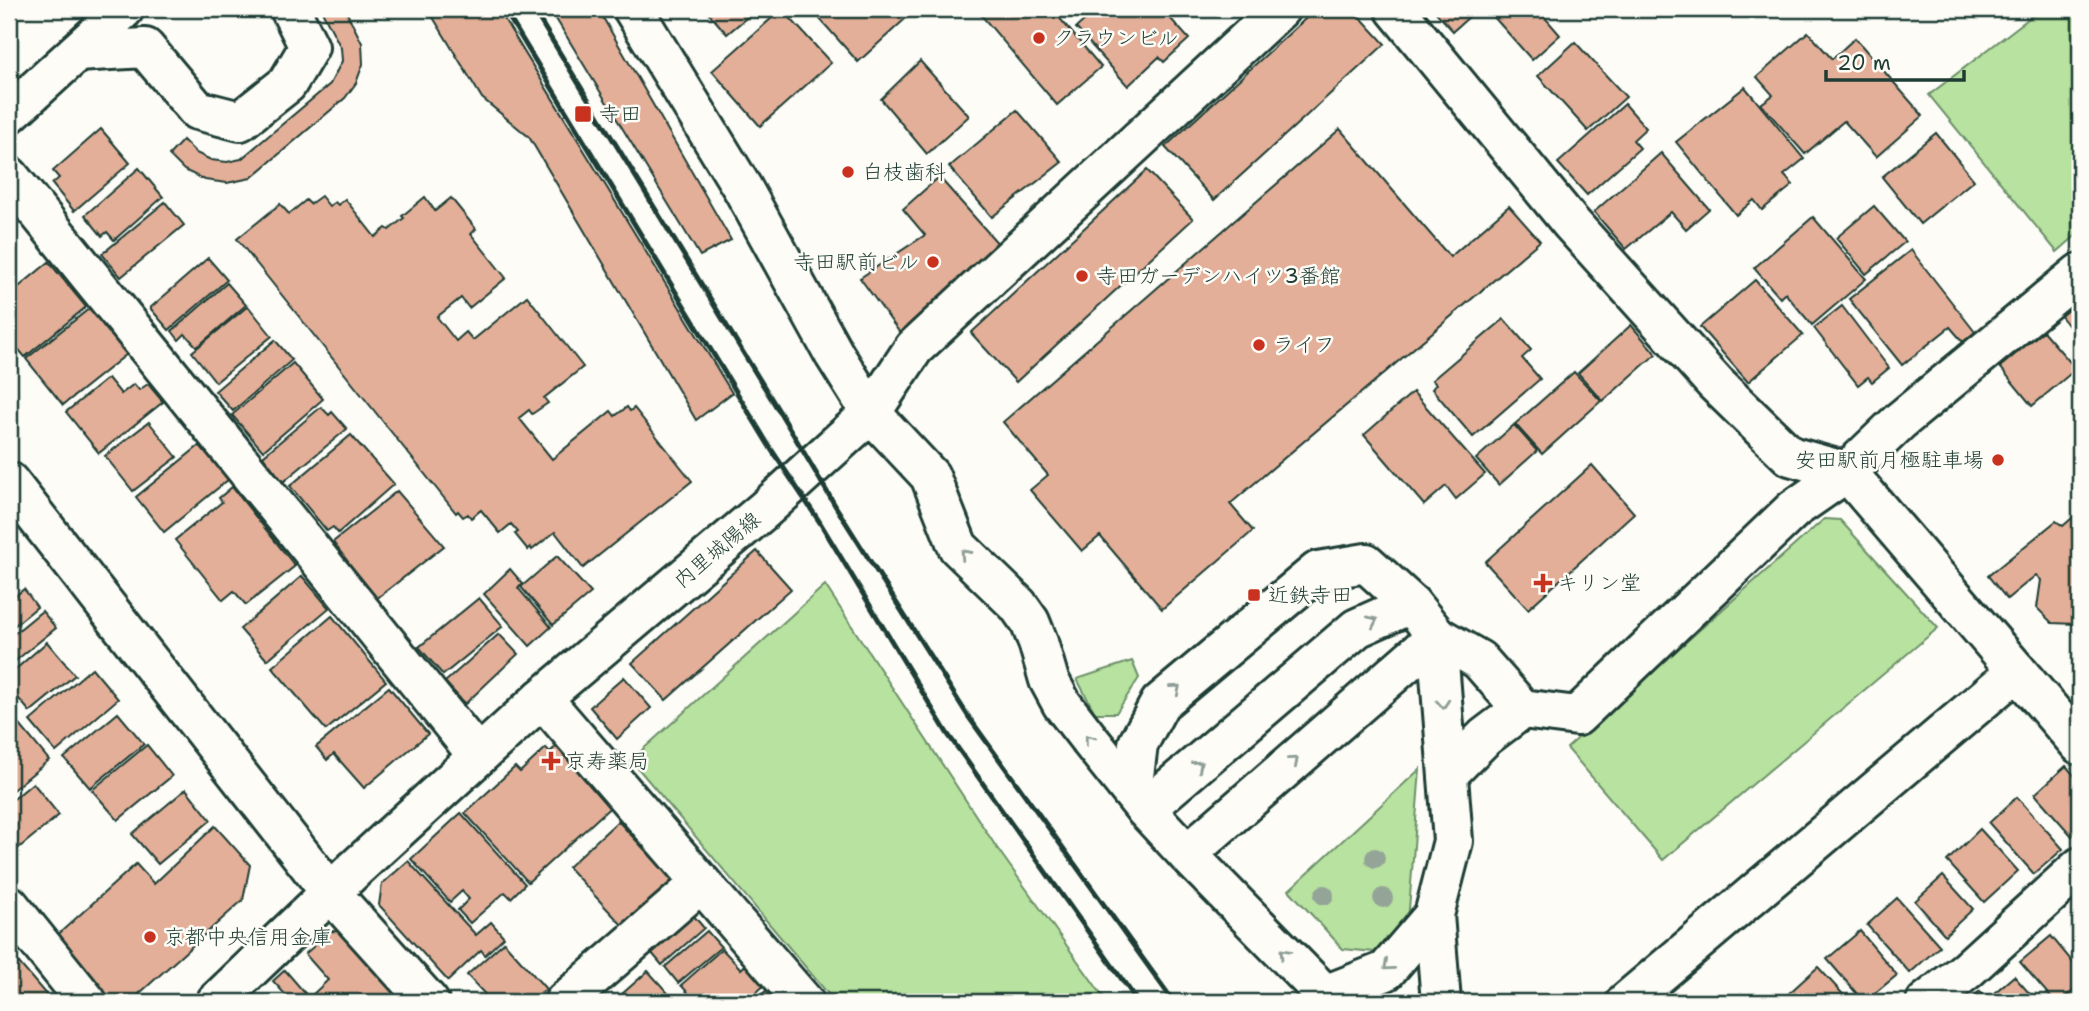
<svg xmlns="http://www.w3.org/2000/svg" width="2089" height="1011" viewBox="0 0 2089 1011" font-family="'Shantell Sans','Klee One',sans-serif">
<style>
.green{fill:#b8e29f;stroke:#6c906a;stroke-width:2}
.building{fill:#e4af98;stroke:#1f3d34;stroke-width:2}
.lines{fill:none;stroke-linecap:round;stroke-linejoin:round}
.minor-casing{stroke:#1f3d34;stroke-width:44}
.secondary-casing{stroke:#1f3d34;stroke-width:44}
.minor{stroke:#fdfcf7;stroke-width:38}
.secondary{stroke:#fdfcf7;stroke-width:38}
.rail{stroke:#1f3d34;stroke-width:5}
.tree{fill:#94a597}
.oneway{stroke:#8e9c96}
.poi-dot{fill:#c8321e;stroke:#fdfcf7;stroke-width:2.5}
.labels{text-anchor:middle;stroke-width:5;stroke-linejoin:round;paint-order:stroke}
.poi-label{font-size:21px;fill:#1f3d34;stroke:#fdfcf7;text-anchor:start}
.street-label{font-size:21px;fill:#1f3d34;stroke:#fdfcf7}
</style>
<rect width="100%" height="100%" fill="#fdfcf7"/>
<filter id="ink" filterUnits="userSpaceOnUse"><feTurbulence type="fractalNoise" baseFrequency=".0143" numOctaves="2"/><feDisplacementMap in="SourceGraphic" scale="14" xChannelSelector="R" yChannelSelector="G"/><feConvolveMatrix kernelMatrix="1 2 1 2 8 2 1 2 1" color-interpolation-filters="sRGB"/></filter>
<g filter="url(#ink)">
<g class="green">
<path d="M2041,9H2080V232L2057,252L1929,95Z"/>
<path d="M1824,519L1840,520L1938,628L1663,860L1567,748Z"/>
<path d="M825,585L997,848L1107,1002H835L631,760Z"/>
<path d="M1132,661L1139,678L1116,713H1095L1077,679Z"/>
<path d="M1420,769L1408,922L1391,943L1375,952L1343,949L1289,890Z"/>
</g>
<g class="building">
<path d="M321,9H345L362,43L363,64L356,83L345,98L251,178L227,183L205,180L184,170L169,155L183,140L196,153L211,160L227,162L241,159L330,84L342,61L341,48Z"/>
<path d="M428,9H498L732,393L696,420L529,137L482,98Z"/>
<path d="M550,9H598L731,240L700,256Z"/>
<path d="M705,9H757L727,34Z"/>
<path d="M782,9L831,63L760,126L712,71Z"/>
<path d="M811,9H916L858,62Z"/>
<path d="M976,9H1052L1101,67L1057,105Z"/>
<path d="M1097,9H1162L1189,39L1164,62L1159,57L1128,86L1076,28Z"/>
<path d="M1316,9H1353L1385,44L1214,200L1165,147Z"/>
<path d="M1433,9H1478L1453,31Z"/>
<path d="M1501,9H1546L1541,13L1560,35L1532,60L1493,16Z"/>
<path d="M1808,32L1832,59L1855,38L1923,116L1876,157L1844,121L1805,154L1761,104L1773,95L1757,77Z"/>
<path d="M1575,42L1626,97L1588,131L1538,76Z"/>
<path d="M920,61L969,116L927,154L881,99Z"/>
<path d="M1745,87L1804,159L1784,175L1793,185L1762,210L1754,200L1736,215L1676,142Z"/>
<path d="M1625,104L1646,128L1633,140L1640,148L1587,195L1558,163Z"/>
<path d="M1017,110L1062,162L992,217L949,167Z"/>
<path d="M101,129L130,163L74,211L52,184L59,178L53,171Z"/>
<path d="M1340,129L1450,257L1509,206L1540,241L1230,504L1253,531L1162,609L1100,536L1082,551L1030,490L1048,475L1003,422Z"/>
<path d="M1936,133L1974,180L1920,224L1882,177Z"/>
<path d="M1661,153L1709,209L1686,229L1671,212L1626,249L1594,212Z"/>
<path d="M139,168L163,197L114,240L107,232L102,236L85,215Z"/>
<path d="M1147,170L1193,219L1016,382L971,333Z"/>
<path d="M939,177L1000,246L900,333L860,278L925,235L903,209Z"/>
<path d="M321,196L329,206L335,202L338,205L345,199L375,237L386,228L389,230L404,218L402,216L425,197L435,211L451,198L476,229L471,234L506,278L469,308L461,298L437,317L456,341L466,332L473,340L527,296L583,367L544,398L548,403L532,414L529,410L519,418L552,459L611,411L615,416L627,407L630,411L634,408L692,481L583,568L555,532L532,550L530,547L528,550L515,534L518,532L511,524L500,533L481,510L471,518L468,514L463,517L458,511L456,513L237,239L280,204L289,214L306,200L310,204Z"/>
<path d="M165,202L184,225L121,277L102,254Z"/>
<path d="M1874,206L1905,242L1866,274L1836,238Z"/>
<path d="M1813,217L1866,279L1812,325L1785,293L1780,298L1754,268Z"/>
<path d="M1911,250L1975,332L1963,342L1950,327L1902,365L1849,299Z"/>
<path d="M208,258L227,280L169,330L150,308Z"/>
<path d="M49,262L86,307L25,357L9,338V295Z"/>
<path d="M1755,280L1803,335L1748,382L1700,327Z"/>
<path d="M227,283L246,305L197,347L185,334L179,340L172,331Z"/>
<path d="M2080,299V340L2060,315Z"/>
<path d="M248,306L272,336L216,382L192,352Z"/>
<path d="M1842,306L1889,368L1872,382L1868,377L1858,385L1814,328Z"/>
<path d="M90,308L127,354L63,405L26,359Z"/>
<path d="M1504,319L1531,350L1522,358L1540,379L1473,437L1432,389L1436,384L1432,380Z"/>
<path d="M1631,325L1656,354L1603,401L1578,373Z"/>
<path d="M2043,331L2076,369L2032,406L2000,367Z"/>
<path d="M275,340L292,360L233,411L215,391Z"/>
<path d="M293,363L323,399L263,451L232,415Z"/>
<path d="M1574,372L1601,401L1542,454L1515,424Z"/>
<path d="M108,378L121,394L134,384L139,390L148,384L163,402L99,453L66,412Z"/>
<path d="M1413,392L1485,474L1456,499L1446,486L1424,505L1364,435Z"/>
<path d="M321,407L329,415L332,412L347,429L283,482L263,456Z"/>
<path d="M149,422L177,457L133,491L105,456Z"/>
<path d="M1514,425L1537,451L1499,485L1476,459Z"/>
<path d="M351,435L394,484L338,533L333,527L327,531L290,486Z"/>
<path d="M200,445L229,479L164,532L136,497Z"/>
<path d="M1592,465L1634,513L1528,609L1485,562Z"/>
<path d="M232,487L295,566L246,605L234,591L223,600L175,540L222,502L219,498Z"/>
<path d="M397,491L444,546L376,599L333,542Z"/>
<path d="M2080,511V620L2076,624L2052,623L2037,608L2041,580L2036,575L2007,599L1988,576L2056,521L2063,526Z"/>
<path d="M757,551L791,589L666,700L632,663Z"/>
<path d="M557,556L591,593L553,625L521,587Z"/>
<path d="M510,569L523,584L518,588L551,627L530,646L484,594Z"/>
<path d="M302,576L329,608L267,660L240,629Z"/>
<path d="M24,589L37,607L9,630V601Z"/>
<path d="M479,598L503,626L443,675L419,647Z"/>
<path d="M42,611L56,628L9,666V638Z"/>
<path d="M332,616L386,681L326,730L272,667Z"/>
<path d="M499,634L518,654L465,704L445,682Z"/>
<path d="M47,642L75,675L30,712L9,687V675Z"/>
<path d="M92,668L118,699L56,752L30,721Z"/>
<path d="M624,677L651,708L617,739L590,707Z"/>
<path d="M389,687L428,734L364,788L334,754L327,760L316,747Z"/>
<path d="M118,713L144,744L90,788L64,758Z"/>
<path d="M20,725L49,760L9,793V734Z"/>
<path d="M561,742L616,802L528,882L465,813L515,767L520,772L546,748L550,752Z"/>
<path d="M147,745L172,776L118,820L92,790Z"/>
<path d="M2066,766L2080,782V829L2072,836L2035,794Z"/>
<path d="M33,783L59,815L9,856V803Z"/>
<path d="M186,789L211,820L158,864L132,834Z"/>
<path d="M2017,797L2063,849L2034,874L1989,823Z"/>
<path d="M461,813L525,884L511,898L505,892L470,923L458,910L469,899L462,891L450,902L411,859Z"/>
<path d="M618,821L673,880L623,926L568,867Z"/>
<path d="M215,826L250,865L243,900L130,1002H108L53,939L136,864L154,884Z"/>
<path d="M1980,829L2018,871L1984,902L1947,861Z"/>
<path d="M408,861L476,935L491,922L504,937L485,955L481,950L448,981L379,905L382,884Z"/>
<path d="M1943,876L1973,909L1945,935L1915,901Z"/>
<path d="M1897,898L1940,946L1910,973L1867,925Z"/>
<path d="M693,915L704,928L662,965L651,952Z"/>
<path d="M331,931L347,932L404,1002H292L273,981L285,970L309,998L328,980L305,954Z"/>
<path d="M707,931L721,947L678,983L665,967Z"/>
<path d="M1860,931L1897,975L1864,1002L1827,959Z"/>
<path d="M2051,936L2080,971V985L2060,1002H2055L2020,962Z"/>
<path d="M504,942L546,989L531,1002H492L467,975Z"/>
<path d="M722,949L741,969L750,961L768,982L746,1002H696L681,985Z"/>
<path d="M13,956L49,998L43,1002H9V959Z"/>
<path d="M1818,967L1850,1002H1794L1787,995Z"/>
<path d="M648,971L676,1002H613Z"/>
<path d="M2014,976L2037,1002H1967L1980,991L1987,999Z"/>
<path d="M767,990L772,996L775,993L783,1002H753Z"/>
</g>
<g class="lines">
<g class="minor-casing">
<g id="minor">
<path d="M1280,9L914,348L871,413L930,476L958,547L1018,605L1030,622L1038,642L1049,680L1062,704L1089,739L1145,809L1187,854L1332,1002"/>
<path d="M77,52L145,48L197,110L240,121L287,84L309,47L290,9"/>
<path d="M9,114L124,9"/>
<path d="M9,176L478,756"/>
<path d="M2080,273L1900,421L1847,472L2080,745"/>
<path d="M9,482L330,892L429,1002"/>
<path d="M1437,636L1453,841L1434,915L1441,1002"/>
<path d="M542,698L804,1002"/>
<path d="M1448,774L1485,737L1522,709"/>
<path d="M1132,792L1138,744L1160,703L1318,571L1366,563L1411,604L1437,636L1479,660L1522,709L1577,716L1794,509L1847,472L1790,456L1715,383L1570,222L1395,9"/>
<path d="M1145,809L1357,628L1411,604"/>
<path d="M1187,854L1437,636"/>
<path d="M9,905L87,1002"/>
<path d="M1325,995L1386,971L1434,915"/>
<path d="M564,1002L701,883"/>
<path d="M1626,1002L2017,671"/>
<path d="M1926,1002L1967,970L2080,867"/>
</g>
</g>
<g class="secondary-casing">
<path id="secondary" d="M216,1002L356,868L542,698L764,510L871,413L834,354L743,189L633,9"/>
</g>
<use href="#minor" class="minor"/>
<use href="#secondary" class="secondary"/>
<g class="rail">
<path d="M504,9L771,449L819,521L947,733L1138,1002"/>
<path d="M533,9L793,434L836,507L968,716L1174,1002"/>
</g>
</g>
<g class="tree">
<circle cx="1375" cy="858" r="10"/>
<circle cx="1324" cy="895" r="10"/>
<circle cx="1383" cy="898" r="10"/>
</g>
<defs><path id="oneway-chevron" d="M-2-3.5L2.5 0L-2 3.5" fill="none" stroke-width="1.6" stroke-linecap="round" stroke-linejoin="round" transform="scale(1.75)"/></defs>
<g class="oneway">
<use href="#oneway-chevron" transform="translate(965 554) rotate(-132)"/>
<use href="#oneway-chevron" transform="translate(1373 621) rotate(-25)"/>
<use href="#oneway-chevron" transform="translate(1176 689) rotate(-40)"/>
<use href="#oneway-chevron" transform="translate(1443 704) rotate(85)"/>
<use href="#oneway-chevron" transform="translate(1089 739) rotate(-128)"/>
<use href="#oneway-chevron" transform="translate(1294 761) rotate(-41)"/>
<use href="#oneway-chevron" transform="translate(1198 765) rotate(-41)"/>
<use href="#oneway-chevron" transform="translate(1284 953) rotate(-134)"/>
<use href="#oneway-chevron" transform="translate(1388 966) rotate(139)"/>
</g>
</g>
<g class="poi-dot">
<circle cx="1039" cy="38" r="7"/>
<rect x="574" y="105" width="18" height="18" rx="3.5"/>
<circle cx="848" cy="172" r="7"/>
<circle cx="933" cy="262" r="7"/>
<circle cx="1082" cy="276" r="7"/>
<circle cx="1259" cy="345" r="7"/>
<circle cx="1998" cy="460" r="7"/>
<path d="M1539.5 572.5h7v7h7v7h-7v7h-7v-7h-7v-7h7z"/>
<rect x="1247" y="588" width="14" height="14" rx="3.5"/>
<path d="M547.5 750.5h7v7h7v7h-7v7h-7v-7h-7v-7h7z"/>
<circle cx="150" cy="937" r="7"/>
</g>
<g class="labels">
<g class="poi-label">
<text x="1053" y="45">クラウンビル</text>
<text x="599" y="121">寺田</text>
<text x="862" y="179">白枝歯科</text>
<text x="919" y="269" text-anchor="end">寺田駅前ビル</text>
<text x="1096" y="283">寺田ガーデンハイツ3番館</text>
<text x="1273" y="352">ライフ</text>
<text x="1984" y="467" text-anchor="end">安田駅前月極駐車場</text>
<text x="1557" y="590">キリン堂</text>
<text x="1268" y="602">近鉄寺田</text>
<text x="565" y="768">京寿薬局</text>
<text x="164" y="944">京都中央信用金庫</text>
</g>
<g class="street-label">
<text transform="translate(717 550) rotate(-40)" y="7">内里城陽線</text>
</g>
</g>
<rect width="2089" height="1011" fill="none" stroke="#fdfcf7" stroke-width="35"/>
<rect x="18" y="18" width="2054" height="976" fill="none" stroke="#1f3d34" stroke-width="2.5" filter="url(#ink)"/>
<path d="M1826 70v10h138v-10" fill="none" stroke="#1f3d34" stroke-width="3.5"/>
<text x="1837" y="70" font-size="21" fill="#1f3d34" stroke="#fdfcf7" stroke-width="5" paint-order="stroke">20 m</text>
</svg>
